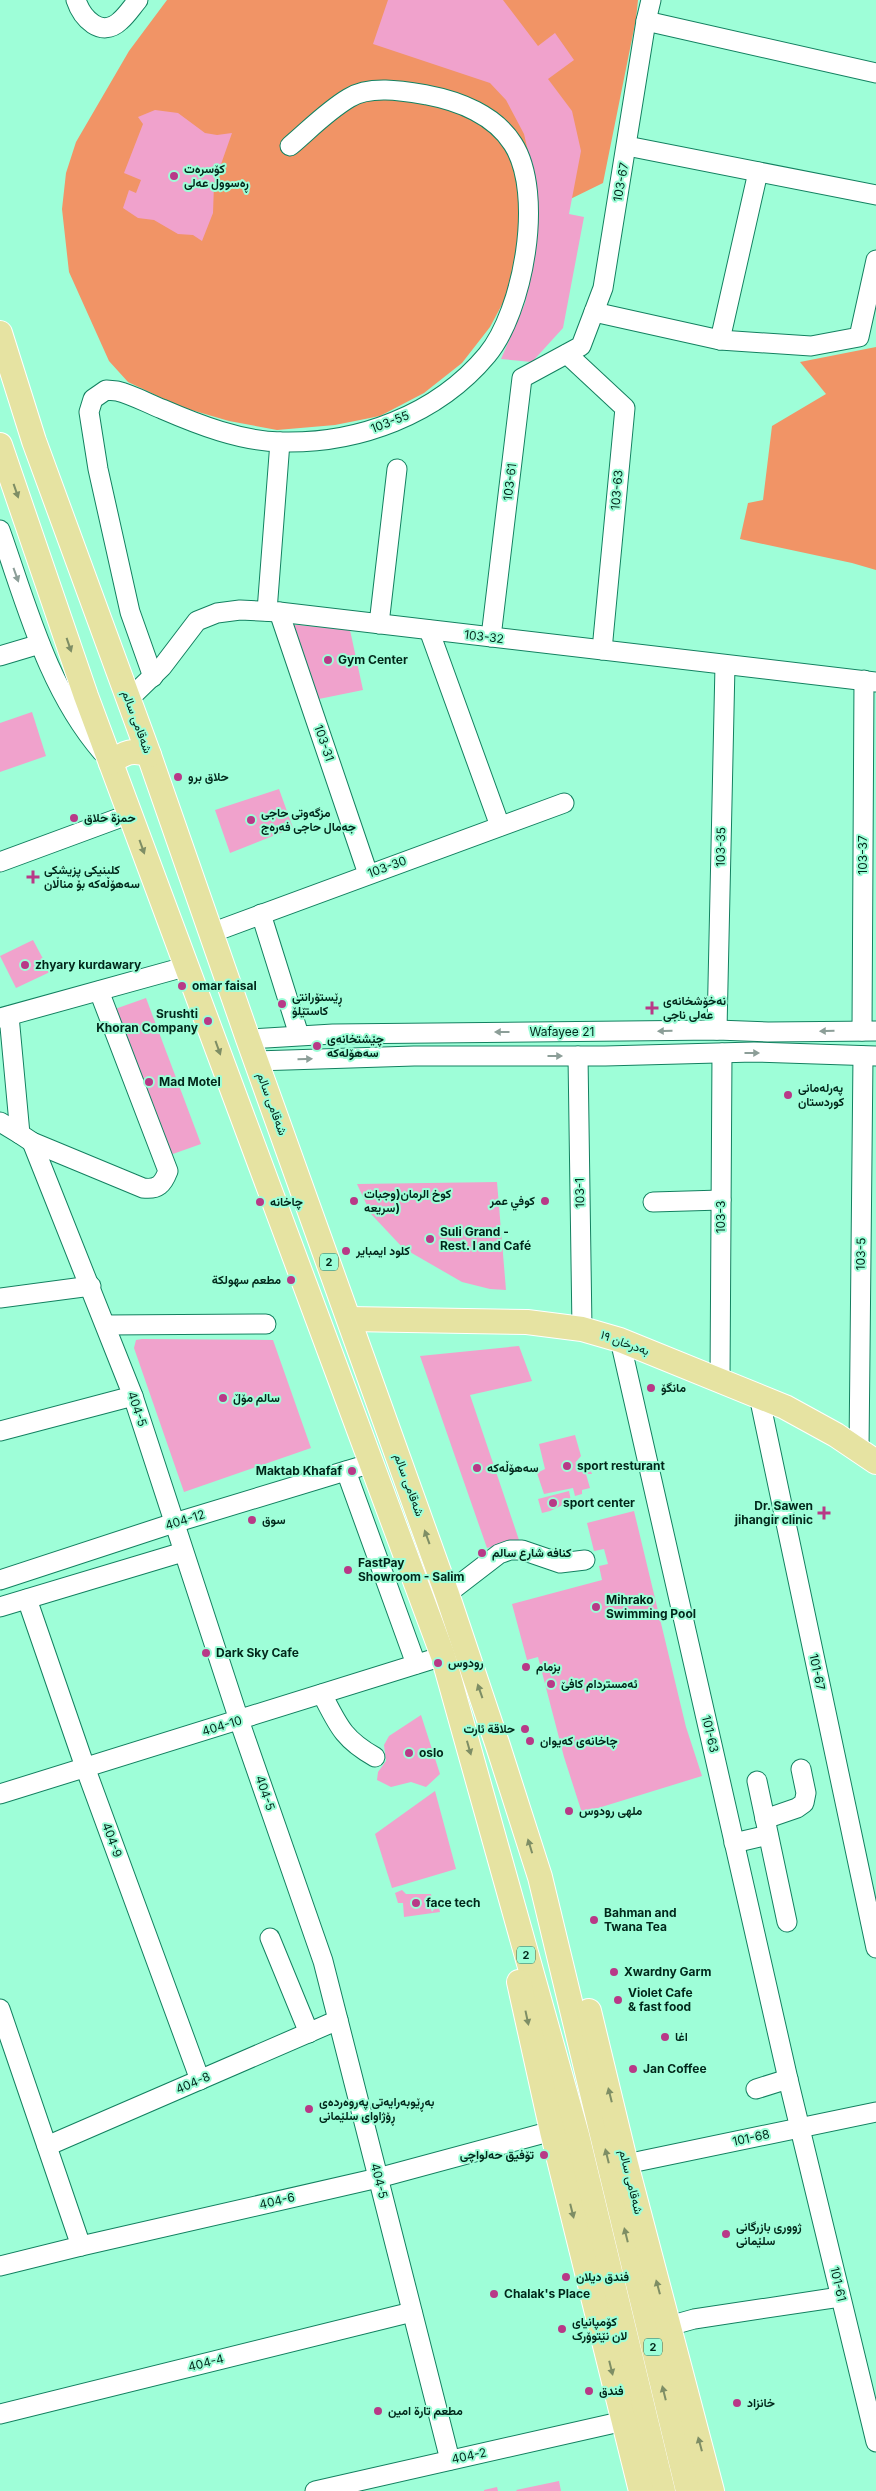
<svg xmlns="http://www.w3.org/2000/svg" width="876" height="2491" viewBox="0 0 876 2491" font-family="Inter,Vazirmatn,sans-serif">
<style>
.forest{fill:#f19466}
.building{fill:#f0a2cc}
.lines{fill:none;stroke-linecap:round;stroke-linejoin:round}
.minor-casing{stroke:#138160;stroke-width:21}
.major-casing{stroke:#fff;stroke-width:26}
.minor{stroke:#fff;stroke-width:19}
.major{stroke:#e6e3a2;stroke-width:24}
.oneway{fill:#7e8e65}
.oneway2{fill:#8c9e98}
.poi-dot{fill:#b83987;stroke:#9efed8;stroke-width:2}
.labels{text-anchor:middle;stroke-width:4;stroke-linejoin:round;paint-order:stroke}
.shield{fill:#9efed8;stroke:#2f6853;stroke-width:1}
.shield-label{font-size:11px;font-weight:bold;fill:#00271a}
.poi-label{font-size:12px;font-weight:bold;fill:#00271a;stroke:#9efed8;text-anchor:start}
.street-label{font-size:12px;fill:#00271a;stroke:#9efed8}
</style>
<rect width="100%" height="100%" fill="#9efed8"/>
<g class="forest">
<path d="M167,0H638L636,19L603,183L554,207L490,327L462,363L424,393L380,416L335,425L277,430L229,421L181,407L128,382L109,361L69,272L62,209L66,173L76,142L129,51Z"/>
<path d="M876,347V570L852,563L740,539L748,503L763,500L772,426L826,394L800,362Z"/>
</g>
<g class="building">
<path d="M388,0H503L538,46L555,33L574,60L548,79L572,111L581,151L569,214L584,217L563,328L532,362L501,359L525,303L536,241V186L524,134L506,100L490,83L373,44Z"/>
<path d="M155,110L178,113L205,133L217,135L232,133L214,184L213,213L202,241L193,235L178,234L154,220L138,218L123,208L129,190L136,193L141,180L124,173L143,124L138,117Z"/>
<path d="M288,624L350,630L363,690L314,700Z"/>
<path d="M32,712L46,756L0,772V723Z"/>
<path d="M279,789L293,828L230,853L215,810Z"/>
<path d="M33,940L50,972L16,988L0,956Z"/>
<path d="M146,998L201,1144L170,1155L115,1009Z"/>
<path d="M497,1182L506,1290L490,1289L462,1282L403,1248L371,1214L357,1184Z"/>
<path d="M142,1339L273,1340L311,1448L184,1492L134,1348L136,1340Z"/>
<path d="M519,1346L532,1381L470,1395L519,1540L487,1548L420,1356Z"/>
<path d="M575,1435L581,1456L575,1463L587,1461L592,1474H586L590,1488L582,1490V1494L575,1496L573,1488L544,1494L537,1473L545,1469L539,1444Z"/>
<path d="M569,1491L571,1501L550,1511L542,1513L538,1499Z"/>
<path d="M634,1511L686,1727L702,1776L582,1813L564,1757L538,1657L527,1660L512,1604L602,1580L599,1566L608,1564L604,1549L594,1551L587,1523Z"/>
<path d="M421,1715L440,1774L426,1787L411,1782L391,1787L377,1780L378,1772L386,1761L384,1745L389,1736Z"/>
<path d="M435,1791L456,1869L392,1888L375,1834Z"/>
<path d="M402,1890L406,1894H431L432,1900L428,1901L432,1912L438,1904L440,1912L404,1917L403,1903H398L395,1893Z"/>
<path d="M559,2481L561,2491H517L516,2490Z"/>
<path d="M497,2487L498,2491H484V2490Z"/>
</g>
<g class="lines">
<g class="minor-casing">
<g id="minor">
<path d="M76,0C82,18 101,39 120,21C127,15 132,7 138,0"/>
<path d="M646,21L876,73"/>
<path d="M627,146L876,195"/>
<path d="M594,312L720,340L811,346L859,337L876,260"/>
<path d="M720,340L758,172"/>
<path d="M567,354L625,408L602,650"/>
<path d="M0,530C27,606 48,689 102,752"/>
<path d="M267,611L280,442"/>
<path d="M279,612L368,874"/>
<path d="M379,624L397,469"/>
<path d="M429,630L500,826"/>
<path d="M491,637L522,378L581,346L603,288L646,21L651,0"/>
<path d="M0,656L40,644"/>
<path d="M153,677L130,612L98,469L89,412L93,399L106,390L117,391C133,395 147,403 162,409C199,425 240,441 281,442C358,444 437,415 487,355C523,312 545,194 513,144C495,115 459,101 427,95C403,91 370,85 349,98C327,111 309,130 290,146"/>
<path d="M129,699L162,667L197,621L217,613L240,610L279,612L876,682"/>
<path d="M0,862L130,814"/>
<path d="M261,914L299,1035"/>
<path d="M211,933L564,803"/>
<path d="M9,1016L20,1134L32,1142L143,1188C158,1190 163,1184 168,1171L99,991"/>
<path d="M0,1018L188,966"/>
<path d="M717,1030L725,665"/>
<path d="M862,1031L864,680"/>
<path d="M248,1039L333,1034L717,1030L768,1032L876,1031"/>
<path d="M578,1056L582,1329"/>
<path d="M256,1061L414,1056H605L754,1052L876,1056"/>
<path d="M0,1122L20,1134"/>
<path d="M32,1142L133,1396L239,1720L323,1961L450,2460"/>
<path d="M653,1202L721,1200"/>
<path d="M0,1298L91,1286"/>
<path d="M106,1325L266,1324"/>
<path d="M620,1340L788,2079L876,2442"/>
<path d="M720,1381L722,1053"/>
<path d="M759,1396L876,1948"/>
<path d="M0,1431L133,1396"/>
<path d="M859,1451L863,1056"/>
<path d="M346,1471L416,1664"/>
<path d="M0,1580L174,1523L372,1463"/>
<path d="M447,1594L499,1554L510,1550H522L560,1563L585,1560"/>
<path d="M27,1599L85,1767L200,2080"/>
<path d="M0,1607L183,1552"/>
<path d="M322,1694C338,1725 343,1739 375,1757"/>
<path d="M757,1781L787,1922"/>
<path d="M0,1794L443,1656"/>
<path d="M765,1819L797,1808L804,1803L806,1793L801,1769"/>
<path d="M734,1843L768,1835"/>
<path d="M270,1938L309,2033"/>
<path d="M0,2009L81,2246"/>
<path d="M756,2089L788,2079"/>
<path d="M47,2146L338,2020"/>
<path d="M626,2164L876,2112"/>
<path d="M0,2266L81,2246L378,2178L552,2131"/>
<path d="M669,2326L694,2319L840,2297"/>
<path d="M0,2414L412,2312"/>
<path d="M315,2491L624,2421"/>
</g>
</g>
<g class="major-casing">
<g id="major">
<path d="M0,333L34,441L149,755L248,1039L447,1594L498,1746L540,1877L688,2491"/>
<path d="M0,445L86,696L443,1656L577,2135L663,2491"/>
<path d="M111,763C124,752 133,749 149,755"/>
<path d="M349,1319L527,1322L582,1329L620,1340L785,1407L836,1435L876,1462"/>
<path d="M519,1982L552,2131L641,2491"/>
<path d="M589,2011L626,2164L712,2491"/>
</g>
</g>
<use href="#minor" class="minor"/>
<use href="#major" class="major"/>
</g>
<defs><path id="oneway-solid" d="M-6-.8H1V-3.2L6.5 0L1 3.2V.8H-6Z" transform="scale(1.25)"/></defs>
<g class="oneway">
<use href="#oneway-solid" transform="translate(16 491) rotate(71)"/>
<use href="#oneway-solid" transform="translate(69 645) rotate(71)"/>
<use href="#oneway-solid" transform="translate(142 847) rotate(70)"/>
<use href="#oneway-solid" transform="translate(218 1048) rotate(70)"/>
<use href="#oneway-solid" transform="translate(427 1537) rotate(-110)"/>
<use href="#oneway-solid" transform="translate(480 1691) rotate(-109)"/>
<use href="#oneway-solid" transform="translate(469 1748) rotate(74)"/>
<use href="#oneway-solid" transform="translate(530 1846) rotate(-107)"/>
<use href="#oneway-solid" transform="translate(527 2018) rotate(78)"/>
<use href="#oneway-solid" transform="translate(610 2095) rotate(-104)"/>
<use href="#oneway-solid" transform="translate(607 2156) rotate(-104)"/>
<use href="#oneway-solid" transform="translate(572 2211) rotate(76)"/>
<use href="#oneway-solid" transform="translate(626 2235) rotate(-104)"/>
<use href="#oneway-solid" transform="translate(658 2287) rotate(-105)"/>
<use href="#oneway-solid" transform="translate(611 2368) rotate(76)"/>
<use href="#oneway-solid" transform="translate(664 2393) rotate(-104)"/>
<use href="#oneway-solid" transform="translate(700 2444) rotate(-105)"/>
</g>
<g class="oneway2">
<use href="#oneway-solid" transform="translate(16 575) rotate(70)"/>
<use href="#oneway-solid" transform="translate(665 1031) rotate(179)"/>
<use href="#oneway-solid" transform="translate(827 1031) rotate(179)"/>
<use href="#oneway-solid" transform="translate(502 1032) rotate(180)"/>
<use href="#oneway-solid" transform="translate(752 1053)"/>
<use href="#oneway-solid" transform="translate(555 1056)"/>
<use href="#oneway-solid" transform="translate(305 1059) rotate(-2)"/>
</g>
<g class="poi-dot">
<circle cx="174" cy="176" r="5"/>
<circle cx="328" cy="660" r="5"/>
<circle cx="178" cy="777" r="5"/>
<circle cx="74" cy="818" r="5"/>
<circle cx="251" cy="820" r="5"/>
<path d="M30.5 869.5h5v5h5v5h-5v5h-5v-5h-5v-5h5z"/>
<circle cx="25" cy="965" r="5"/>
<circle cx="182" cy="986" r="5"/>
<circle cx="282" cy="1004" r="5"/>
<path d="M649.5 1000.5h5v5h5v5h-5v5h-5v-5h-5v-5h5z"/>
<circle cx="208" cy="1021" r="5"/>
<circle cx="317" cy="1046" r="5"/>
<circle cx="149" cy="1082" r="5"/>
<circle cx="788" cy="1095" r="5"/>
<circle cx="354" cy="1201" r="5"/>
<circle cx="545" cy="1201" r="5"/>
<circle cx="260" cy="1202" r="5"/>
<circle cx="430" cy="1239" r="5"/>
<circle cx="346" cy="1251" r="5"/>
<circle cx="291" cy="1280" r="5"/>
<circle cx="651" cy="1388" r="5"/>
<circle cx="223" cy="1398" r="5"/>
<circle cx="567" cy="1466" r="5"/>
<circle cx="477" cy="1468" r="5"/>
<circle cx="352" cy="1471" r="5"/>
<circle cx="553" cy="1503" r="5"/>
<path d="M821.5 1505.5h5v5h5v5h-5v5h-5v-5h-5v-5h5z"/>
<circle cx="252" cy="1520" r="5"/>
<circle cx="482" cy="1553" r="5"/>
<circle cx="348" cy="1570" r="5"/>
<circle cx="596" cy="1607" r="5"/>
<circle cx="206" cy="1653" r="5"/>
<circle cx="438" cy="1663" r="5"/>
<circle cx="526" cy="1667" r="5"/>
<circle cx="551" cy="1684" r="5"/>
<circle cx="525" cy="1729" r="5"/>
<circle cx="530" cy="1741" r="5"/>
<circle cx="409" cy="1753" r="5"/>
<circle cx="569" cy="1811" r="5"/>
<circle cx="416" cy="1903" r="5"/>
<circle cx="594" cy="1920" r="5"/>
<circle cx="614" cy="1972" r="5"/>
<circle cx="618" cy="2000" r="5"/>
<circle cx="665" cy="2037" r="5"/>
<circle cx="633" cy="2069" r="5"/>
<circle cx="309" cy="2109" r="5"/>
<circle cx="544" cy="2155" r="5"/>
<circle cx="726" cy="2234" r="5"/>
<circle cx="566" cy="2277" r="5"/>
<circle cx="494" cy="2294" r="5"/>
<circle cx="562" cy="2329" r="5"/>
<circle cx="589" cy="2391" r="5"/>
<circle cx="737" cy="2403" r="5"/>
<circle cx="378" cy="2411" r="5"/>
</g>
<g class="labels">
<g class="shield">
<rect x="320" y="1253.5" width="18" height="17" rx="4"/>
<rect x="517" y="1946.5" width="18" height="17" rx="4"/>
<rect x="644" y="2338.5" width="18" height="17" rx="4"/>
</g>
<g class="shield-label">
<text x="329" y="1266">2</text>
<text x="526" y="1959">2</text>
<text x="653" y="2351">2</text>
</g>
<g class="poi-label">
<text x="184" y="173">کۆسرەت<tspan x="184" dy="14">ڕەسوول عەلی</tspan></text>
<text x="338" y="664">Gym Center</text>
<text x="188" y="781">حلاق برو</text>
<text x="261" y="817">مزگه‌وتی حاجی<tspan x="261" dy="14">جەمال حاجی فەرەج</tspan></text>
<text x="84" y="822">حمزة حلاق</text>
<text x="44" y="874">کلینیکی پزیشکی<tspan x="44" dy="14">سەهۆڵەکە بۆ مناڵان</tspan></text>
<text x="35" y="969">zhyary kurdawary</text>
<text x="192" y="990">omar faisal</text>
<text x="292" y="1001">ڕێستۆرانتی<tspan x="292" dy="14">کاستێلۆ</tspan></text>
<text x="663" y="1005">نەخۆشخانەی<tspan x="663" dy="14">عەلی ناجی</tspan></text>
<text x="198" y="1018" text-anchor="end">Srushti<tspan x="198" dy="14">Khoran Company</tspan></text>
<text x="327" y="1043">چێشتخانەی<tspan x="327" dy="14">سەهۆلەکە</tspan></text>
<text x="159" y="1086">Mad Motel</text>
<text x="798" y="1092">پەرلەمانی<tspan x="798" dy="14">کوردستان</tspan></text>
<text x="364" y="1198">كوخ الرمان(وجبات<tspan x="364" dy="14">سريعه)</tspan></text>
<text x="535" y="1205" text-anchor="end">كوفي عمر</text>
<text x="270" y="1206">چاخانە</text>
<text x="440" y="1236">Suli Grand -<tspan x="440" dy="14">Rest. I and Café</tspan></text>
<text x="356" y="1255">كلود ايمباير</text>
<text x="281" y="1284" text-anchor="end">مطعم سهولكة</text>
<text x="661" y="1392">مانگۆ</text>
<text x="233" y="1402">سالم مۆڵ</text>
<text x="577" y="1470">sport resturant</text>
<text x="487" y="1472">سەهۆڵەکە</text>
<text x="342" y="1475" text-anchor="end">Maktab Khafaf</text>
<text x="563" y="1507">sport center</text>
<text x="813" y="1510" text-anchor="end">Dr. Sawen<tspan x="813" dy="14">jihangir clinic</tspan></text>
<text x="262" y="1524">سوق</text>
<text x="492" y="1557">كنافه شارع سالم</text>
<text x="358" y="1567">FastPay<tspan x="358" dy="14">Showroom - Salim</tspan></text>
<text x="606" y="1604">Mihrako<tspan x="606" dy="14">Swimming Pool</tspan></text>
<text x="216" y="1657">Dark Sky Cafe</text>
<text x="448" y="1667">رودوس</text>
<text x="536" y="1671">بزمام</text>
<text x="561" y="1688">ئەمستردام کافێ</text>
<text x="515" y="1733" text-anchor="end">حلاقة ئارت</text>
<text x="540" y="1745">چاخانەی کەیوان</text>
<text x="419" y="1757">oslo</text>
<text x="579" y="1815">ملهى رودوس</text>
<text x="426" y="1907">face tech</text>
<text x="604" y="1917">Bahman and<tspan x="604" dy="14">Twana Tea</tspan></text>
<text x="624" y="1976">Xwardny Garm</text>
<text x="628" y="1997">Violet Cafe<tspan x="628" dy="14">&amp; fast food</tspan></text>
<text x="675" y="2041">اغا</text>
<text x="643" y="2073">Jan Coffee</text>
<text x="319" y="2106">بەڕێوبەرایەتی پەروەردەی<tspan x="319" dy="14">ڕۆژاوای سلێمانی</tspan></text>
<text x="534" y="2159" text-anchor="end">تۆفیق حەلواچی</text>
<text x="736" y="2231">ژووری بازرگانی<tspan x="736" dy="14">سلێمانی</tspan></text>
<text x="576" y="2281">فندق ديلان</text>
<text x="504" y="2298">Chalak's Place</text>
<text x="572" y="2326">کۆمپانیای<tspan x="572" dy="14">لان نێتوۆرک</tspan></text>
<text x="599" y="2395">فندق</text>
<text x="747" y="2407">خانزاد</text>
<text x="388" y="2415">مطعم تارة امين</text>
</g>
<g class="street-label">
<text transform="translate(621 182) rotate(-80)" y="4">103-67</text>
<text transform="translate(390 422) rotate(-21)" y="4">103-55</text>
<text transform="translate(510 482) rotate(-83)" y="4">103-61</text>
<text transform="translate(617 490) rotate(-85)" y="4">103-63</text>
<text transform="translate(484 637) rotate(7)" y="4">103-32</text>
<text transform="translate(137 722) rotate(70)" y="4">شەقامی سالم</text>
<text transform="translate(324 743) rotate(71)" y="4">103-31</text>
<text transform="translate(721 847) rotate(-89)" y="4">103-35</text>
<text transform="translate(863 855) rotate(-90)" y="4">103-37</text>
<text transform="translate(387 867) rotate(-20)" y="4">103-30</text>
<text x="562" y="1036">Wafayee 21</text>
<text transform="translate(272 1104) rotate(70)" y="4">شەقامی سالم</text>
<text transform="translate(580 1193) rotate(-91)" y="4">103-1</text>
<text transform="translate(721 1217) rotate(-90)" y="4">103-3</text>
<text transform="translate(861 1254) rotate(-89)" y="4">103-5</text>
<text transform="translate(625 1343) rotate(20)" y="4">بەدرخان ١٩</text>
<text transform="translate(137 1409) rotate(71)" y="4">404-5</text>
<text transform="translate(409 1485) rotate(70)" y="4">شەقامی سالم</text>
<text transform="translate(185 1520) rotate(-17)" y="4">404-12</text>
<text transform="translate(817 1672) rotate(78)" y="4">101-67</text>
<text transform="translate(222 1726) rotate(-17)" y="4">404-10</text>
<text transform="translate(710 1734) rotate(77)" y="4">101-63</text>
<text transform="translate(265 1793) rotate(71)" y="4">404-5</text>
<text transform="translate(112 1840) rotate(70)" y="4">404-9</text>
<text transform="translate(193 2083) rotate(-23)" y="4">404-8</text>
<text transform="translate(751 2138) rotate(-12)" y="4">101-68</text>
<text transform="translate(379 2181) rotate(76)" y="4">404-5</text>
<text transform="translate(631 2182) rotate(76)" y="4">شەقامی سالم</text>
<text transform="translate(277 2201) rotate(-13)" y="4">404-6</text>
<text transform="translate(838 2284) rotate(77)" y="4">101-61</text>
<text transform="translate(206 2363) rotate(-14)" y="4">404-4</text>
<text transform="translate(469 2456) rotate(-12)" y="4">404-2</text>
</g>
</g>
</svg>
